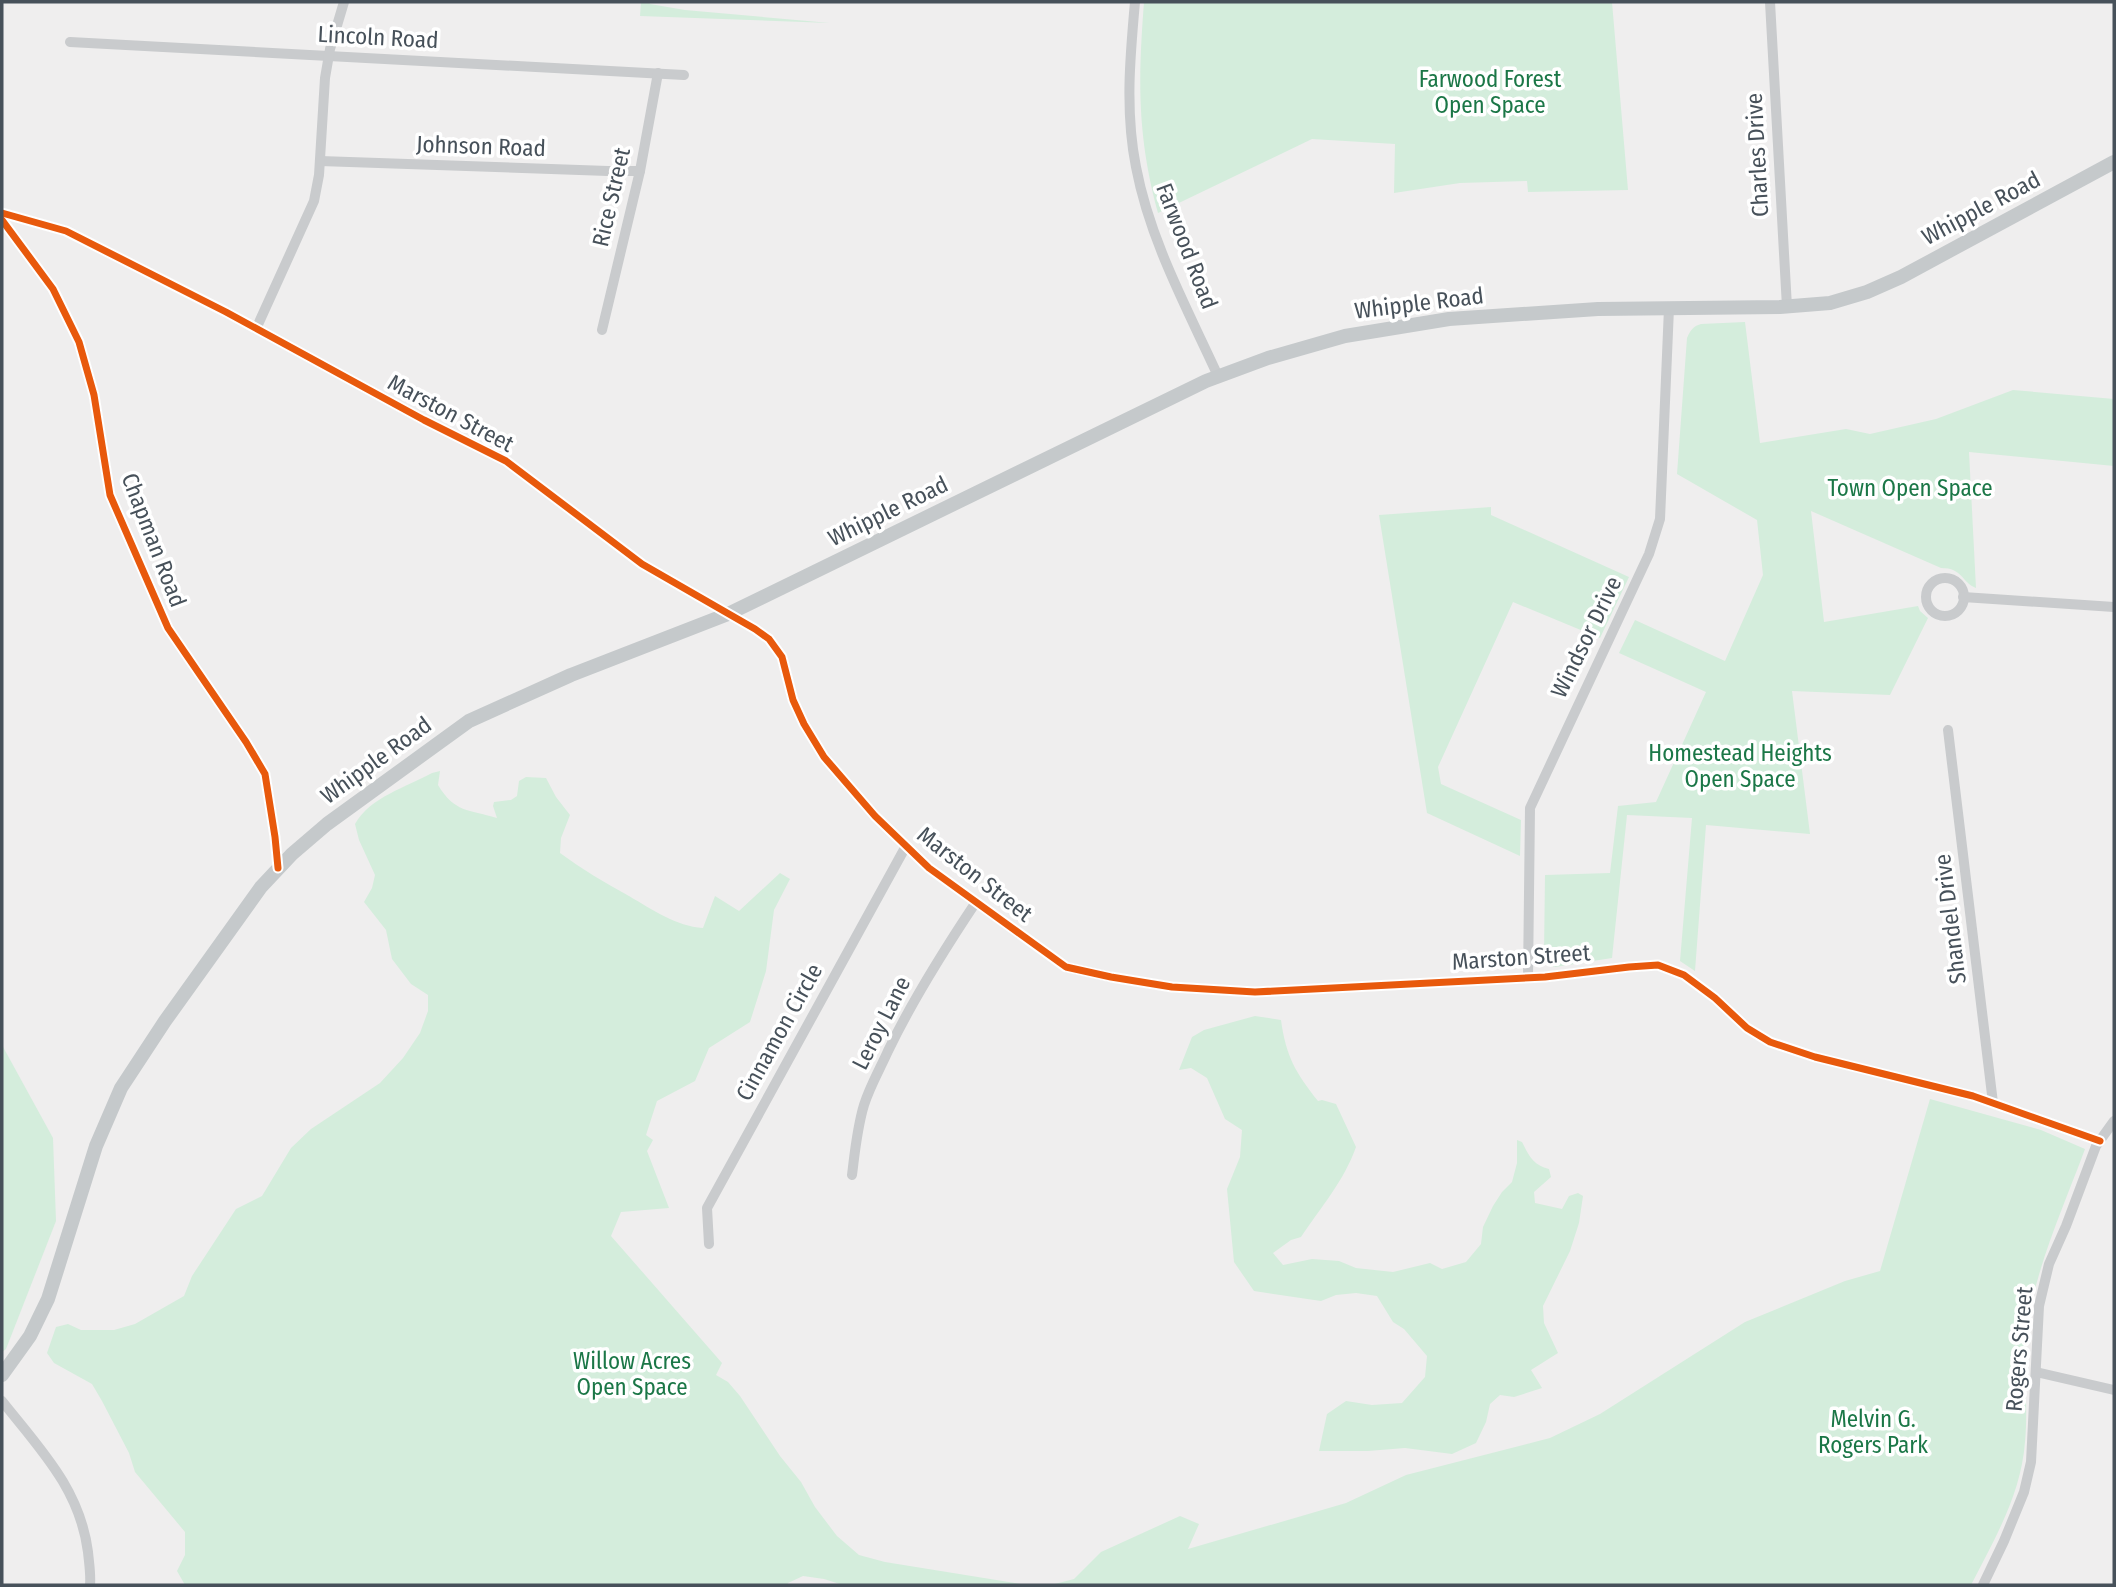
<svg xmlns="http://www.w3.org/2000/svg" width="2116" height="1587" viewBox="0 0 2116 1587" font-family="'Fira Sans Condensed',sans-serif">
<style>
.green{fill:#d4eddc}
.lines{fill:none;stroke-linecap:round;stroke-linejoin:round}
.minor{stroke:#c9cbcd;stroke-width:10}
.major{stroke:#c5c9cb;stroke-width:14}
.cycleway-casing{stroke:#fff;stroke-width:11}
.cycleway{stroke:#e8590c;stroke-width:7}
.labels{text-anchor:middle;stroke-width:7;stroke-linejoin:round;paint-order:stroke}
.street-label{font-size:23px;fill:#47515a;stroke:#fff}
.park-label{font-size:23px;fill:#1b7747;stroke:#fff}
</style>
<rect width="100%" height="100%" fill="#efeeee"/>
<g class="green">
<path d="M641,2H649L650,4L685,10L830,23L640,16Z"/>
<path d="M1144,2H1612L1628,190L1528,192L1527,181L1460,183L1394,193L1395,144L1312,139L1158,213C1137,136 1138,80 1144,2Z"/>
<path d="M1745,322L1760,443L1846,429L1870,434L1936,419L2013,390L2114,399V466L1969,452L1976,588C1961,582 1963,568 1941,568L1811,511L1824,622L1918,606L1920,611L1928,618L1890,695L1792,691L1810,834L1706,825L1695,971L1680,961L1692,818L1627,815L1612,958L1555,967L1547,964L1544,954L1545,875L1610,873L1618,806L1656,802L1706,692L1619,653L1635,620L1725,661L1763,575L1757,520L1677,474L1687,338C1690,331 1693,326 1701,324Z"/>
<path d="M1491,507V515L1629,577L1600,638L1513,602L1438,767L1441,784L1521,820L1520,856L1427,813L1379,515Z"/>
<path d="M440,771L438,785C455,813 468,809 497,818L493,806L494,802L511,800L517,796L519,781L526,777L546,778L556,797L570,815L561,838L560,853C582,869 605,883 629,896C653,910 676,926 703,928L715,896L739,911L780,873L790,879L774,910L766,971L750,1022L709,1048L695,1081L657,1101L646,1135L653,1140L647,1151L669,1208L621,1212L611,1236L722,1363L716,1375L728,1382L740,1396L780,1456L801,1482L815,1507L837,1536L859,1555L885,1562L1027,1585H843L824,1579L803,1576L788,1583L787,1585H185L177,1571L185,1555V1532L135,1472L129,1453L102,1401L92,1384L54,1363L47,1353L56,1327L68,1324L81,1330H114L135,1324L184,1296L192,1276L236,1209L262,1196L291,1148L311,1129L380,1083L403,1058L420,1033L428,1011V995L411,984L392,959L386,930L364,902L372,888L375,875L359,840L355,824C370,797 407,787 432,773Z"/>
<path d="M1255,1016L1281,1020C1286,1057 1296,1073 1318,1101L1322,1100L1336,1104L1356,1147C1344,1181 1321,1207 1301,1237L1291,1240L1273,1253L1283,1265L1312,1259L1339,1261L1356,1268L1393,1272L1430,1263L1442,1269L1466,1262L1481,1244L1483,1227L1493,1206L1502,1192L1512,1182L1517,1163V1140L1522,1142C1529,1156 1533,1165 1549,1169L1551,1177L1534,1192L1535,1203L1562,1209L1569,1196L1578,1193L1583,1196L1579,1223L1570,1251L1543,1306L1544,1323L1558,1353L1531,1370L1542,1388L1514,1397L1500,1395L1490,1404L1486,1422L1476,1443L1452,1454L1405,1448L1368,1451H1319L1327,1414L1346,1401L1372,1405L1402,1403L1425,1377L1427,1356L1404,1329L1393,1322L1377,1296L1356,1293L1336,1295L1321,1301L1254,1291L1234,1262L1227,1189L1240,1157L1242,1130L1225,1119L1207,1078L1191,1068L1179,1070L1192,1037L1204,1030Z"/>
<path d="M2,1045L53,1138L56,1221L6,1349L2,1352Z"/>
<path d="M1930,1099L2041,1130L2085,1149C2065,1203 2040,1258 2029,1315C2021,1358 2029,1400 2025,1442C2021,1495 1994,1540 1971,1585H1051L1074,1579L1101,1552L1180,1516L1199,1524L1188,1549L1346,1503L1406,1475L1550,1438L1600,1414L1745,1322L1845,1281L1880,1271Z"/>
</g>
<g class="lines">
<g class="minor">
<path d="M1135,2C1130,57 1125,112 1136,167C1150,241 1187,308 1218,376"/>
<path d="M1770,2L1787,307"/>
<path d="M70,42L684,75"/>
<path d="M320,161L608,171H640"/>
<path d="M2,213L66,231L226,312L424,420L506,461L642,564L755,629L769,639L782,657L793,700L804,724L824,757L875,816L929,868L1066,967L1111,977L1172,987L1255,992L1545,977L1629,967L1658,965L1684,975L1715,998L1747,1028L1770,1042L1815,1057L1973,1096L2100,1141"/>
<path d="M2,220L53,289L79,342L94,395L110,495L168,628L246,742L265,774L275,837L278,868"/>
<path d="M256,329L314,201L319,175L325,78L330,49L344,2"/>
<path d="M602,330L640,171L658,73"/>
<circle cx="1945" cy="597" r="19"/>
<path d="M1963,597L2114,607"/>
<path d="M1948,730L1993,1103"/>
<path d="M1528,978L1530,808L1649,554L1660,519L1669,308"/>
<path d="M852,1175C855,1151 857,1128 864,1105C870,1086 880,1069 888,1051C913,999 944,950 976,902"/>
<path d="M709,1244L707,1208L906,846"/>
<path d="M2036,1372L2114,1390"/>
<path d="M2,1401C40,1449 80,1489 88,1552C89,1563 91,1574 90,1585"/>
<path d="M1983,1585L2004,1541L2024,1492L2031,1462L2039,1306L2049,1264L2066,1226L2096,1146L2114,1121"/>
</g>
<path class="major" d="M2,1375L30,1336L48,1299L96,1146L121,1088L165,1021L261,887L292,854L327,824L469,721L571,675L728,614L1206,381L1268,358L1345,336L1449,319L1598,309L1780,307L1830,303L1867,292L1901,277L2114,162"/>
<g class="cycleway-casing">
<g id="cycleway">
<path d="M2,213L66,231L226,312L424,420L506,461L642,564L755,629L769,639L782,657L793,700L804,724L824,757L875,816L929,868L1066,967L1111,977L1172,987L1255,992L1545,977L1629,967L1658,965L1684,975L1715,998L1747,1028L1770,1042L1815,1057L1973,1096L2100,1141"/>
<path d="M2,220L53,289L79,342L94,395L110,495L168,628L246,742L265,774L275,837L278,868"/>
</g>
</g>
<use href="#cycleway" class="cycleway"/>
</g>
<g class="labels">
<g class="street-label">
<text transform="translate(378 37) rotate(3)" y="8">Lincoln Road</text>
<text transform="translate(481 146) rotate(2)" y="8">Johnson Road</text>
<text transform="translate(1757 155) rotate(-93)" y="8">Charles Drive</text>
<text transform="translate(611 197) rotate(-77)" y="8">Rice Street</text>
<text transform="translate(1981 208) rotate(-28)" y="8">Whipple Road</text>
<text transform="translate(1187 246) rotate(69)" y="8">Farwood Road</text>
<text transform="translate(1419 303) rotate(-7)" y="8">Whipple Road</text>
<text transform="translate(451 413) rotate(28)" y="8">Marston Street</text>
<text transform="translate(888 511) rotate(-26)" y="8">Whipple Road</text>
<text transform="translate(154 540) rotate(69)" y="8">Chapman Road</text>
<text transform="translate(1586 637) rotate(-64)" y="8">Windsor Drive</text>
<text transform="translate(376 760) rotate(-36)" y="8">Whipple Road</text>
<text transform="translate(975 874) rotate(38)" y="8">Marston Street</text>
<text transform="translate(1950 919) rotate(-97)" y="8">Shandel Drive</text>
<text transform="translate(1521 957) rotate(-4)" y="8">Marston Street</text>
<text transform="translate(881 1023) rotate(-63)" y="8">Leroy Lane</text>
<text transform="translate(779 1032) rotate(-61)" y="8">Cinnamon Circle</text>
<text transform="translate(2019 1349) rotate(-85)" y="8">Rogers Street</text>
</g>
<g class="park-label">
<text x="1490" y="87">Farwood Forest<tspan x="1490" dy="26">Open Space</tspan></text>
<text x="1910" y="496">Town Open Space</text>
<text x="1740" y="761">Homestead Heights<tspan x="1740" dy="26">Open Space</tspan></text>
<text x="632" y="1369">Willow Acres<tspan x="632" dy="26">Open Space</tspan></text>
<text x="1873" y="1427">Melvin G.<tspan x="1873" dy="26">Rogers Park</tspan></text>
</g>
</g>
<rect width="2116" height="1587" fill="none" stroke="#47515a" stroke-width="7"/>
</svg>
